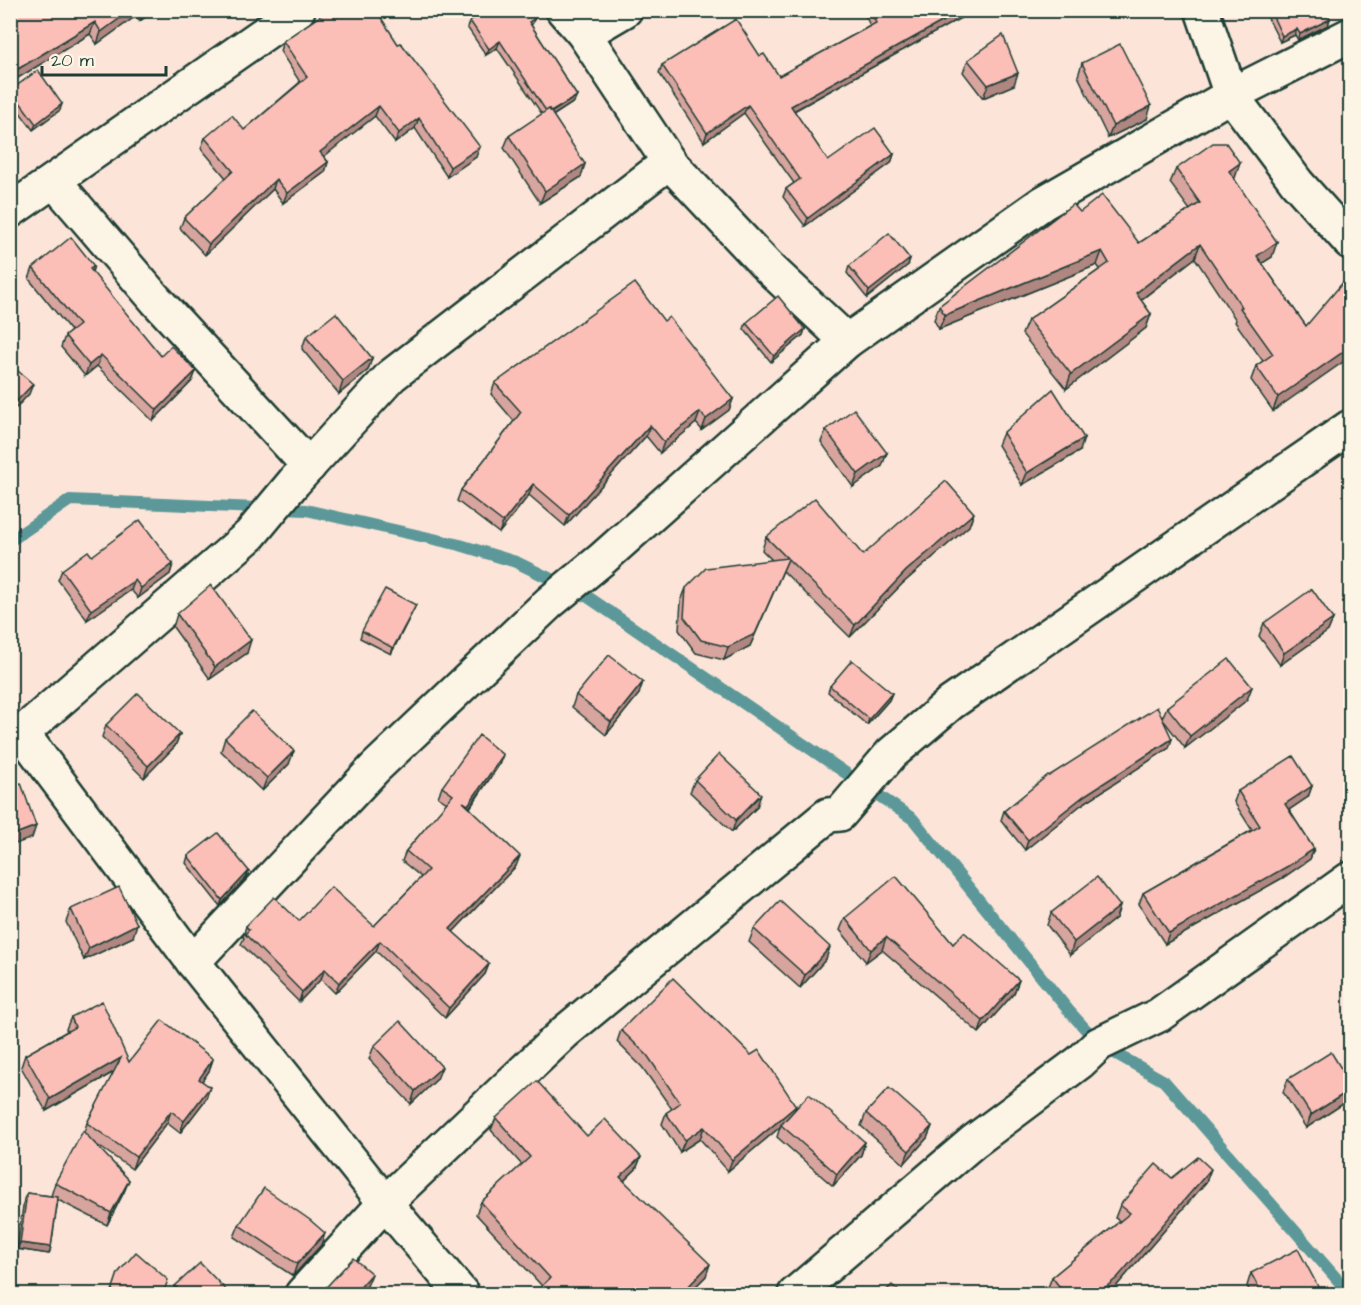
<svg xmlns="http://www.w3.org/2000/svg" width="1361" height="1305" viewBox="0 0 1361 1305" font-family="'Architects Daughter',sans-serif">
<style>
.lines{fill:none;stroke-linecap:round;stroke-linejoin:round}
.stream{stroke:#5c9899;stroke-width:12}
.minor-casing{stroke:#1f3d34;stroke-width:38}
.minor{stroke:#fcf5e5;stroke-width:33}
.wall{fill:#d8a49e;stroke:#1f3d34;stroke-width:1.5}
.shaded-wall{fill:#b08681;stroke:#1f3d34;stroke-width:1.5}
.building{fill:#fbbfb8;stroke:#1f3d34;stroke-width:1.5}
</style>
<rect width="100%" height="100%" fill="#fce5d8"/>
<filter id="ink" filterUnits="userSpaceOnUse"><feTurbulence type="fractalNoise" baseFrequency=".0167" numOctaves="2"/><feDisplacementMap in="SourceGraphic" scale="12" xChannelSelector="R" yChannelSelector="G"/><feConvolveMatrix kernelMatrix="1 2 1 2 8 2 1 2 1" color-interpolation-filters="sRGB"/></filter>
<g filter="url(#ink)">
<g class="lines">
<path class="stream" d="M10,541L70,500L306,510L460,545L516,562L588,597L913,819L1069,1011L1099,1044L1164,1081L1350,1294"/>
<g class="minor-casing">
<g id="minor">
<path d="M563,10L584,34L669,162L767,266L847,341"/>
<path d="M1202,10L1231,95L1297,183L1350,242"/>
<path d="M584,34L625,10"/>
<path d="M54,181L156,300L309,466"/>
<path d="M10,211L298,10"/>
<path d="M22,733L193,962L385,1203L462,1294"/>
<path d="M10,740L22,733L250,535L294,482L391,376L669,162"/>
<path d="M193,962L375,768L550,602L601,560L847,341L1043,203L1231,95L1350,35"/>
<path d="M302,1294L385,1203L565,1032L828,815L840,814L891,754L951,703L1350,427"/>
<path d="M795,1294L973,1142L1080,1062L1099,1044L1159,1015L1350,879"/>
</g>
</g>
<use href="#minor" class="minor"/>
</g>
<g class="wall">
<path d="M10,10H155L140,21L136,16L97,44L90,34L13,81L10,76Z"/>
<path d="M863,10H975L794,111L828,161L894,154L891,163L805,226L783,197L786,189L794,183L744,113L704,142L659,73L662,65L760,56L779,76L870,26Z"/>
<path d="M1264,10H1326L1330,19L1328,25L1298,40L1295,35L1280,42Z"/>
<path d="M470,21L532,24L531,25L577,96L574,102L553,116L581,177L540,203L504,148L509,136L542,114L497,48L486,55L467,27Z"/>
<path d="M283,41L398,44L476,157L447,177L415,128L395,143L375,116L324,156L328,162L325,172L283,203L273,189L205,255L180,228L184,218L226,178L201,148L205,138L244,130L300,82L280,51Z"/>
<path d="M968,60L1014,85L983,98L963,72Z"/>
<path d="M1082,63L1147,119L1108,138L1078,76Z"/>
<path d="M11,90L60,110L33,130L10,99Z"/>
<path d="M1240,163L1234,178L1272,257L1262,263L1306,326L1273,411L1251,380L1256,366L1263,361L1235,322L1236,320L1195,258L1141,300L1151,314L1146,328L1066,389L1022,334L1028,320L1100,269L1097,265L939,329L934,320L939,306L1080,212L1139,243L1190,210L1170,183L1176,169Z"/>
<path d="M908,265L867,298L847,273L849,266Z"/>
<path d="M94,266L92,272L161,356L196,371L192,381L153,421L97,366L85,376L61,347L65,336L71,331L29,279L33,268Z"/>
<path d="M664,321L733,399L729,410L702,430L696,423L660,453L646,436L565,526L529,495L499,533L457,501L461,490L514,421L491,394L495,383Z"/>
<path d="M746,323L805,329L803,335L771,362L744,329Z"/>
<path d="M306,337L372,358L368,370L339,394L302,349Z"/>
<path d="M826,430L882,466L853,487L821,442Z"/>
<path d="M1003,433L1080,451L1022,485L998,445Z"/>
<path d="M969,526L902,584L850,637L783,571L750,646L724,660L696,653L679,630L681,601L686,588L772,560L762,550L766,537L863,555Z"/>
<path d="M92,556L173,564L170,574L138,598L131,590L87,620L58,580L62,570Z"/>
<path d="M413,611L391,654L360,638L362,631Z"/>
<path d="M177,614L247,653L210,679L173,627Z"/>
<path d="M1333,619L1328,631L1280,665L1259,636L1264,623Z"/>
<path d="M830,686L892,693L889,700L867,725L828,692Z"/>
<path d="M639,694L606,735L572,707L576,695Z"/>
<path d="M1247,700L1185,748L1164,721L1169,748L1081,805L1025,850L1001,820L1004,811L1049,776L1162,718L1167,707Z"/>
<path d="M106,725L180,734L175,746L144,778L102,737Z"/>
<path d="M225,738L289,764L262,791L221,751Z"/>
<path d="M499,765L470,808L516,866L453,932L489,964L485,974L445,1018L376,951L335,993L321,979L299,1002L241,944L244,938L243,937L246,926L299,921L374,926L421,877L402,861L406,851L447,803L438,797L442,787Z"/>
<path d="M695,780L757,807L732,832L690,792Z"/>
<path d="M1312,786L1308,797L1289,810L1314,849L1310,859L1284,877L1165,944L1139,904L1143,893L1252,830L1234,802L1238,791Z"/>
<path d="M188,856L249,871L246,878L220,906L186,863Z"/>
<path d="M1120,906L1116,918L1070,955L1047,925L1051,913Z"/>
<path d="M71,909L133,937L84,960L66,922Z"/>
<path d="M845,918L953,944L1019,980L1014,993L979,1033L882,950L866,962L840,930Z"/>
<path d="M754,929L826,959L800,988L749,942Z"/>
<path d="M71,1017L129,1062L213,1059L209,1071L202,1081L206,1099L180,1133L167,1123L132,1169L94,1143L129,1180L124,1192L107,1225L58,1200L51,1247L49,1254L17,1249L24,1199L27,1193L51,1196L55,1183L84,1132L87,1123L114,1072L46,1111L21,1067L25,1055L67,1031L66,1029Z"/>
<path d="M621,1030L795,1109L865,1142L861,1155L833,1186L777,1137L780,1127L728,1171L700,1139L680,1152L662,1124L666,1113L672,1109L642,1067L617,1042Z"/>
<path d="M374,1046L437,1079L411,1104L369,1059Z"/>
<path d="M1288,1079L1349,1100L1306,1128L1283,1092Z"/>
<path d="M866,1113L932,1126L927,1138L904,1164L861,1126Z"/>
<path d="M496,1118L587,1136L641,1157L636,1169L624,1181L706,1276L688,1294H534L542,1286L476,1214L481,1202L522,1165L491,1130Z"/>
<path d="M1172,1178L1206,1182L1113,1290L1108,1294H1051L1047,1290L1052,1277L1120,1221L1115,1218L1120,1205Z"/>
<path d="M239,1225L325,1233L321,1245L293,1276L234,1237Z"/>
<path d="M1251,1273L1322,1294H1251L1247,1286Z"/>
<path d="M175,1286L230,1294H174L172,1292Z"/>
</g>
<g class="shaded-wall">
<path d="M131,10H138L136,16L97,44L101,32Z"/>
<path d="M144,10H155L140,21Z"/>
<path d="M963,10H975L788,114L791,106Z"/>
<path d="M535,18L532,24L527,28L529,22Z"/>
<path d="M1330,19L1328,25L1298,40L1300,34Z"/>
<path d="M95,22L90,34L13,81L18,69Z"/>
<path d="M1297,29L1295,35L1280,42L1282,36Z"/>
<path d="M500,41L497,48L486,55L489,49Z"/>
<path d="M1018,73L1014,85L983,98L988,85Z"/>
<path d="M577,96L574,102L546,120L549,114Z"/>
<path d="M62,104L60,110L33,130L36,124Z"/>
<path d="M748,105L744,113L704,142L707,133Z"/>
<path d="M379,106L375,116L317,162L320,152Z"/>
<path d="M1151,106L1147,119L1108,138L1113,126Z"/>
<path d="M419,118L415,128L395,143L399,133Z"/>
<path d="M480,147L476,157L447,177L450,167Z"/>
<path d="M894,154L891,163L805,226L808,218Z"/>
<path d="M328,162L325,172L283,203L287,193Z"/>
<path d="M1240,163L1235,178L1224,185L1229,171Z"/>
<path d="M585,164L581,177L540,203L545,191Z"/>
<path d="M276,179L273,189L205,255L209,244Z"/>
<path d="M1277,242L1272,257L1252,270L1257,256Z"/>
<path d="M1200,244L1195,258L1131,307L1136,293Z"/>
<path d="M1102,251L1097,265L939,329L945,315Z"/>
<path d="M910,259L908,265L867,298L869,291Z"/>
<path d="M1151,314L1146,328L1066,389L1071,374Z"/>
<path d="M805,329L803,335L771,362L774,356Z"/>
<path d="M1350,347V357L1273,411L1278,397Z"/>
<path d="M101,355L97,366L85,376L89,365Z"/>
<path d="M372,358L368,370L339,394L343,381Z"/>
<path d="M196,371L192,381L153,421L157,410Z"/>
<path d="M33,384L29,394L10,414V408Z"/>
<path d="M733,399L729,410L702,430L706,419Z"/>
<path d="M700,412L696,423L660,453L664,442Z"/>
<path d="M650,425L646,436L565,526L569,515Z"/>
<path d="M1084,438L1080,451L1022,485L1027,473Z"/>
<path d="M887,453L882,466L853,487L858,474Z"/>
<path d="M533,484L529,495L499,533L503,522Z"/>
<path d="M974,513L969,526L902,584L850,637L855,625L906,571Z"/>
<path d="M788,559L750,646L724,660L728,647Z"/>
<path d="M173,564L170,574L138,598L141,588Z"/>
<path d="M135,580L131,590L87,620L91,610Z"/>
<path d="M416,605L413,611L391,654L393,648Z"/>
<path d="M1333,619L1328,631L1280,665L1284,653Z"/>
<path d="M251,640L247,653L210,679L215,667Z"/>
<path d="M643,682L639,694L606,735L611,722Z"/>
<path d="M1252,687L1247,700L1185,748L1190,736Z"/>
<path d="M892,693L889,700L867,725L869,719Z"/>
<path d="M180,734L175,746L144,778L148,766Z"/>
<path d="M1172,739L1169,748L1081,805L1025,850L1028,840L1085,795Z"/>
<path d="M294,751L289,764L262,791L267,778Z"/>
<path d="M503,755L499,765L464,815L468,805Z"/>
<path d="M1312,786L1308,797L1281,815L1285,804Z"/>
<path d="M761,794L757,807L732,832L736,820Z"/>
<path d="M36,826L32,838L10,846V836Z"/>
<path d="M1314,849L1310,859L1284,877L1165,944L1169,933Z"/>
<path d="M520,856L516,866L446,939L450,929Z"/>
<path d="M249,871L246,878L220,906L222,900Z"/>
<path d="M1120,906L1116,918L1070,955L1074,942Z"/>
<path d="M137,924L133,937L84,960L89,948Z"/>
<path d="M886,937L882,950L866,962L871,950Z"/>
<path d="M380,941L376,951L335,993L339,983Z"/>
<path d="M830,947L826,959L800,988L805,975Z"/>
<path d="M489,964L485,974L445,1018L449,1008Z"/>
<path d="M325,969L321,979L299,1002L302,992Z"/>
<path d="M1019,980L1014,993L979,1033L983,1021Z"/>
<path d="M121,1058L117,1070L46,1111L50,1099Z"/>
<path d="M213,1059L209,1071L195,1091L199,1079Z"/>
<path d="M442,1067L437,1079L411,1104L415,1091Z"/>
<path d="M210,1087L206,1099L180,1133L184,1121Z"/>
<path d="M1350,1090V1096L1349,1100L1306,1128L1311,1115Z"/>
<path d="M796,1106L792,1117L781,1125L780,1127L728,1171L732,1160Z"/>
<path d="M171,1111L167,1123L132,1169L136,1157Z"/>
<path d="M932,1126L927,1138L904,1164L909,1151Z"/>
<path d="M704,1127L700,1139L680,1152L685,1140Z"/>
<path d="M865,1142L861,1155L833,1186L837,1174Z"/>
<path d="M641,1157L636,1169L615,1189L620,1177Z"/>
<path d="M1211,1169L1206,1182L1113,1290L1108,1294H1097Z"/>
<path d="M129,1180L124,1192L107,1225L111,1213Z"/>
<path d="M325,1233L321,1245L293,1276L297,1264Z"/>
<path d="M20,1243L51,1247L49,1254L17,1249Z"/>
<path d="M710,1264L706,1276L688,1294H681Z"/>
<path d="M372,1274L367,1286L360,1294H355L356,1292Z"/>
</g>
<g class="building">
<path d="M10,10H131L101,32L95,22L18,69L10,57Z"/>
<path d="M329,10H376L398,44L401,43L480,147L450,167L419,118L399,133L379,106L320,152L328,162L287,193L276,179L209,244L184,218L233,171L205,138L232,115L244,130L307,77L283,41Z"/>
<path d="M485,10H530L535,18L529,22L577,96L551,112L549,109L546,111L500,41L489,49L470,21Z"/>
<path d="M870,10H963L791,106L828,161L875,128L894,154L808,218L786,189L800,179L748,105L707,133L662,65L736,19L760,56L764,54L779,76L876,23Z"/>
<path d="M1270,10H1326L1330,19L1300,34L1297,29L1282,36Z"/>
<path d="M1003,35L1018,73L988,85L968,60Z"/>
<path d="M1120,44L1151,106L1113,126L1082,63Z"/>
<path d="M38,70L62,104L36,124L11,90Z"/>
<path d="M549,109L585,164L545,191L509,136Z"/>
<path d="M1213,143H1226L1240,163L1229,171L1277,242L1257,256L1306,326L1350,274V347L1278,397L1256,366L1273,354L1240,308L1242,307L1200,244L1136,293L1151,314L1071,374L1028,320L1109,263L1102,251L945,315L939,306L1073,204L1080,212L1102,195L1139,243L1200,203L1176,169Z"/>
<path d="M889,233L910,259L869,291L849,266Z"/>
<path d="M71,237L94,266L90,269L161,356L171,346L196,371L157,410L101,355L89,365L65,336L79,325L33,268Z"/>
<path d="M635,283L664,321L669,317L733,399L706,419L700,412L664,442L650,425L569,515L533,484L503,522L461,490L521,412L495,383Z"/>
<path d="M778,296L805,329L774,356L746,323Z"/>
<path d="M336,313L372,358L343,381L306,337Z"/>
<path d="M10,364L33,384L10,408Z"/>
<path d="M1053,389L1084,438L1027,473L1003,433Z"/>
<path d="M854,409L887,453L858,474L826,430Z"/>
<path d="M946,481L974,513L906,571L855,625L788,559L755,634L728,647L701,640L684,617L686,588L706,568L787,558L766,537L815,498L863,555Z"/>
<path d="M140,520L173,564L141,588L135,580L91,610L62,570L88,551L92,556Z"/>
<path d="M211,585L251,640L215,667L177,614Z"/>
<path d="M385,589L416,605L393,648L362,631Z"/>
<path d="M1312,589L1333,619L1284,653L1264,623Z"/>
<path d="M609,655L643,682L611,722L576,695Z"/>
<path d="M1229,659L1252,687L1190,736L1167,707Z"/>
<path d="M852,660L892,693L869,719L830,686Z"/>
<path d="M138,693L180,734L148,766L106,725Z"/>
<path d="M1157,707L1172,739L1085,795L1028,840L1004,811L1048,775L1049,776Z"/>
<path d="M252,711L294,751L267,778L225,738Z"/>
<path d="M479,735L503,755L468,805L463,802L520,856L450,929L489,964L449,1008L380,941L339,983L325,969L302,992L245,934L249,930L246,926L274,897L299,921L331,887L374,926L428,870L406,851L453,795L442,787Z"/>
<path d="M719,754L761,794L736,820L695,780Z"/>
<path d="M1293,756L1312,786L1285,804L1314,849L1288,866L1169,933L1143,893L1260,826L1238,791Z"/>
<path d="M21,783L36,826L10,836V787Z"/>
<path d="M218,833L249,871L222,900L188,856Z"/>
<path d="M896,876L953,944L964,932L1019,980L983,1021L886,937L871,950L845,918Z"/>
<path d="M1097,877L1120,906L1074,942L1051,913Z"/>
<path d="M119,887L137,924L89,948L71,909Z"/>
<path d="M780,901L830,947L805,975L754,929Z"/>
<path d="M673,978L751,1055L759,1050L796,1106L732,1160L704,1127L685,1140L666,1113L680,1103L647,1055L621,1030Z"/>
<path d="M102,1001L129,1062L162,1020L213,1059L199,1079L210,1087L184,1121L171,1111L136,1157L87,1123L121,1058L50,1099L25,1055L75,1027L71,1017Z"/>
<path d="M400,1021L442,1067L415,1091L374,1046Z"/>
<path d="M1331,1052L1350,1083V1090L1311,1115L1288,1079Z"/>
<path d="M537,1081L587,1136L605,1119L641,1157L620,1177L710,1264L681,1294H588L584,1289L579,1294H534L550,1278L481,1202L530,1157L496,1118Z"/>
<path d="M889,1088L932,1126L909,1151L866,1113Z"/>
<path d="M809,1094L865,1142L837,1174L781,1125Z"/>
<path d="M83,1131L129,1180L111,1213L55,1183Z"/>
<path d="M1198,1157L1211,1169L1117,1278L1097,1294H1065L1052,1277L1130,1213L1120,1205L1156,1164L1172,1178Z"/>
<path d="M264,1188L310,1220L325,1233L297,1264L239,1225Z"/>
<path d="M27,1193L58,1197L51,1247L20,1243Z"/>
<path d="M1298,1249L1322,1294H1262L1251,1273Z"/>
<path d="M136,1252L168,1280L163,1294H111L118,1273Z"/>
<path d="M353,1258L372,1274L356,1292L358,1294H320Z"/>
<path d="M200,1263L230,1294H183L175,1286Z"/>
<path d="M892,1285L902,1294H883Z"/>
</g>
</g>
<rect width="1361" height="1305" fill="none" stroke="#fcf5e5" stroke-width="36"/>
<rect x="18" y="18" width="1325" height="1269" fill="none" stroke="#1f3d34" stroke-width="2" filter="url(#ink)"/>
<path d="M42 66v9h124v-9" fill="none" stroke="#1f3d34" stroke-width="3"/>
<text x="51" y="66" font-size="18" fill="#1f3d34" stroke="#fcf5e5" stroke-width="4.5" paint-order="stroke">20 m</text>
</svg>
